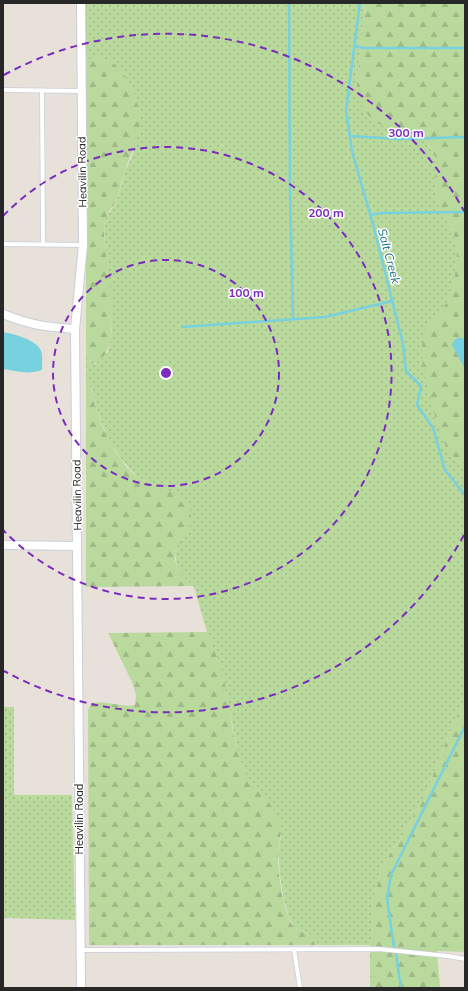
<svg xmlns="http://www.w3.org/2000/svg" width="468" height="991" viewBox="0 0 468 991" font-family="Mulish,sans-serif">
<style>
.grass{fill:url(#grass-dots)}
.forest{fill:url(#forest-firs)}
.water{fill:#78d1df}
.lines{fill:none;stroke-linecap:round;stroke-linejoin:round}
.stream{stroke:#78d1df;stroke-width:2.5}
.service-casing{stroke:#c9ced8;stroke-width:5.5}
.minor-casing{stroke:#c9ced8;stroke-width:10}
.service{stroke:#fff;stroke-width:4}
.minor{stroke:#fff;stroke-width:8}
.ring{fill:none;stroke:#7b2cbf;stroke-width:2;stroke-dasharray:7 5}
.labels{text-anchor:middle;stroke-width:3;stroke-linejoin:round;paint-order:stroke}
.street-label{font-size:11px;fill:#272727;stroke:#fff}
.water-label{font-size:12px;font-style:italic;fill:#1c7087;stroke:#fff}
.centre{fill:#7b2cbf;stroke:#fff;stroke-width:2}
.ring-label{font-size:12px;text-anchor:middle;font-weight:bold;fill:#7b2cbf;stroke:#fff;stroke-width:3;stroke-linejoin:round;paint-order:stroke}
</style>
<defs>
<pattern id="grass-dots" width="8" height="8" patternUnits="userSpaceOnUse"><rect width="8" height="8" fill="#b9d99d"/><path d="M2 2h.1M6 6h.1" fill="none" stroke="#9fba87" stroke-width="1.8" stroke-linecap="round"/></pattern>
<pattern id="forest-firs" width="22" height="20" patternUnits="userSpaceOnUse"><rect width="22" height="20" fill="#b9d99d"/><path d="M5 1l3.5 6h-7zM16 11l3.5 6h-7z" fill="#9fba87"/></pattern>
</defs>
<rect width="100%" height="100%" fill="#e8e1da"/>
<g class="grass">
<path d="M86,3H365L357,85L393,131L412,134L433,150L436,162L435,183L437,200L444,218L453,230L457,250L453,292L438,316L426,326L454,458L465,469V701L453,724L426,793L401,838L382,866L373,900V929L370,945H318L313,936L295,928L289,918L284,901L280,876L278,852L281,836L268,802L253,787L245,773L238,753L222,672L207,632L194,587L182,575L177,566L175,553L177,546L184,539L152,484L137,477L122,460L109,440L98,414L92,389L89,382H86V353L90,364H95L108,352L112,329L107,262L104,233L105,218L115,205L120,190L125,171L132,156L140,124L137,103L131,86L91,58L86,62Z"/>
<path d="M3,707H14V795H72L75,920L3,918Z"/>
</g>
<g class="forest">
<path d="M365,3H465V469L454,458L442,439L431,402L422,361V346L426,326L438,316L453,292L457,250L453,230L444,218L437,200L435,183L436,162L433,150L412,134L393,131L373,121L365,111L357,97V85Z"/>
<path d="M99,56C103,58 107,59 110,61C128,72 141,104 140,125C138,141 130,155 125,171C121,181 120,192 115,203C114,206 112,207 110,210C105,217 104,224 104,233C104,257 129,362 90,364L86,353V62L91,58Z"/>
<path d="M86,382H89C94,392 94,403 98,414C103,431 123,469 139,478C151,485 179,492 187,503C190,507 191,513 191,518C190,526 189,534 183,540C181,543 178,545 177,547C169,563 184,577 194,586L86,587Z"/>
<path d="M207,632C212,646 220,660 223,675C230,707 232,741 245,772C253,792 276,802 280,824C282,833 279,842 278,851C277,867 283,915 294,927C298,931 308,933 313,936L318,945H89L88,710L92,703C106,700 121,708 135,705L136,695L132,682L108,633Z"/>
<path d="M465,701V952L437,951L440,988H370V945L373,929V900L382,866L401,838L426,793L453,724Z"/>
</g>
<g class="water">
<path d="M3,332C14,334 37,340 41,351C43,356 42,364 42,370C29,375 16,371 3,369Z"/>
<path d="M457,338H462L465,340V369L452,345L453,342Z"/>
</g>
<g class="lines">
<g class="stream">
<path d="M289,3L290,193L293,319"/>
<path d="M360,3L346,110L352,151L374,228L403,344L406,371L421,386L417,405L433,428L445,470L465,495"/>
<path d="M355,46L363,48H465"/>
<path d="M350,136L399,139L465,137"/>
<path d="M370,215L381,213L465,212"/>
<path d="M182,327L325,317L392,301"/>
<path d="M394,947L387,898L391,875L465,726"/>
<path d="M396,954L401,988"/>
</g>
<g class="service-casing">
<g id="service">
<path d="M3,90L82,91"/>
<path d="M42,91L43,244"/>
<path d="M3,244L83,245"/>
<path d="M294,949L300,988"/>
<path d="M81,950L379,949L448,956L465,959"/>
</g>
</g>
<g class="minor-casing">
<g id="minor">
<path d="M81,3L83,245L75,329L81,988"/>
<path d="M3,314C30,325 46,327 75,329"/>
<path d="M3,545L77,546"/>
</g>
</g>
<use href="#service" class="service"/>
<use href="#minor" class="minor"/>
</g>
<g class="ring">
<circle cx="166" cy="373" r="113"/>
<path d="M3 216A226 226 0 1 1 3 530"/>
<path d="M464 535A339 339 0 0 1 4 671M4 75A339 339 0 0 1 464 211"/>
</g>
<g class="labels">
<g class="street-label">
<text transform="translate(82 172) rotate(-91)" y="4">Heavilin Road</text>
<text transform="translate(77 495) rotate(-91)" y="4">Heavilin Road</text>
<text transform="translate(79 819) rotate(-90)" y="4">Heavilin Road</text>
</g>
<g class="water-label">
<text transform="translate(389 256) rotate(75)" y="4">Salt Creek</text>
</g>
</g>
<circle cx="166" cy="373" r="6" class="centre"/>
<g class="ring-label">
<text x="406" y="137">300 m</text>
<text x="326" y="217">200 m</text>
<text x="246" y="297">100 m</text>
</g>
<rect width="468" height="991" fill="none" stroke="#272727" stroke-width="8"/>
</svg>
